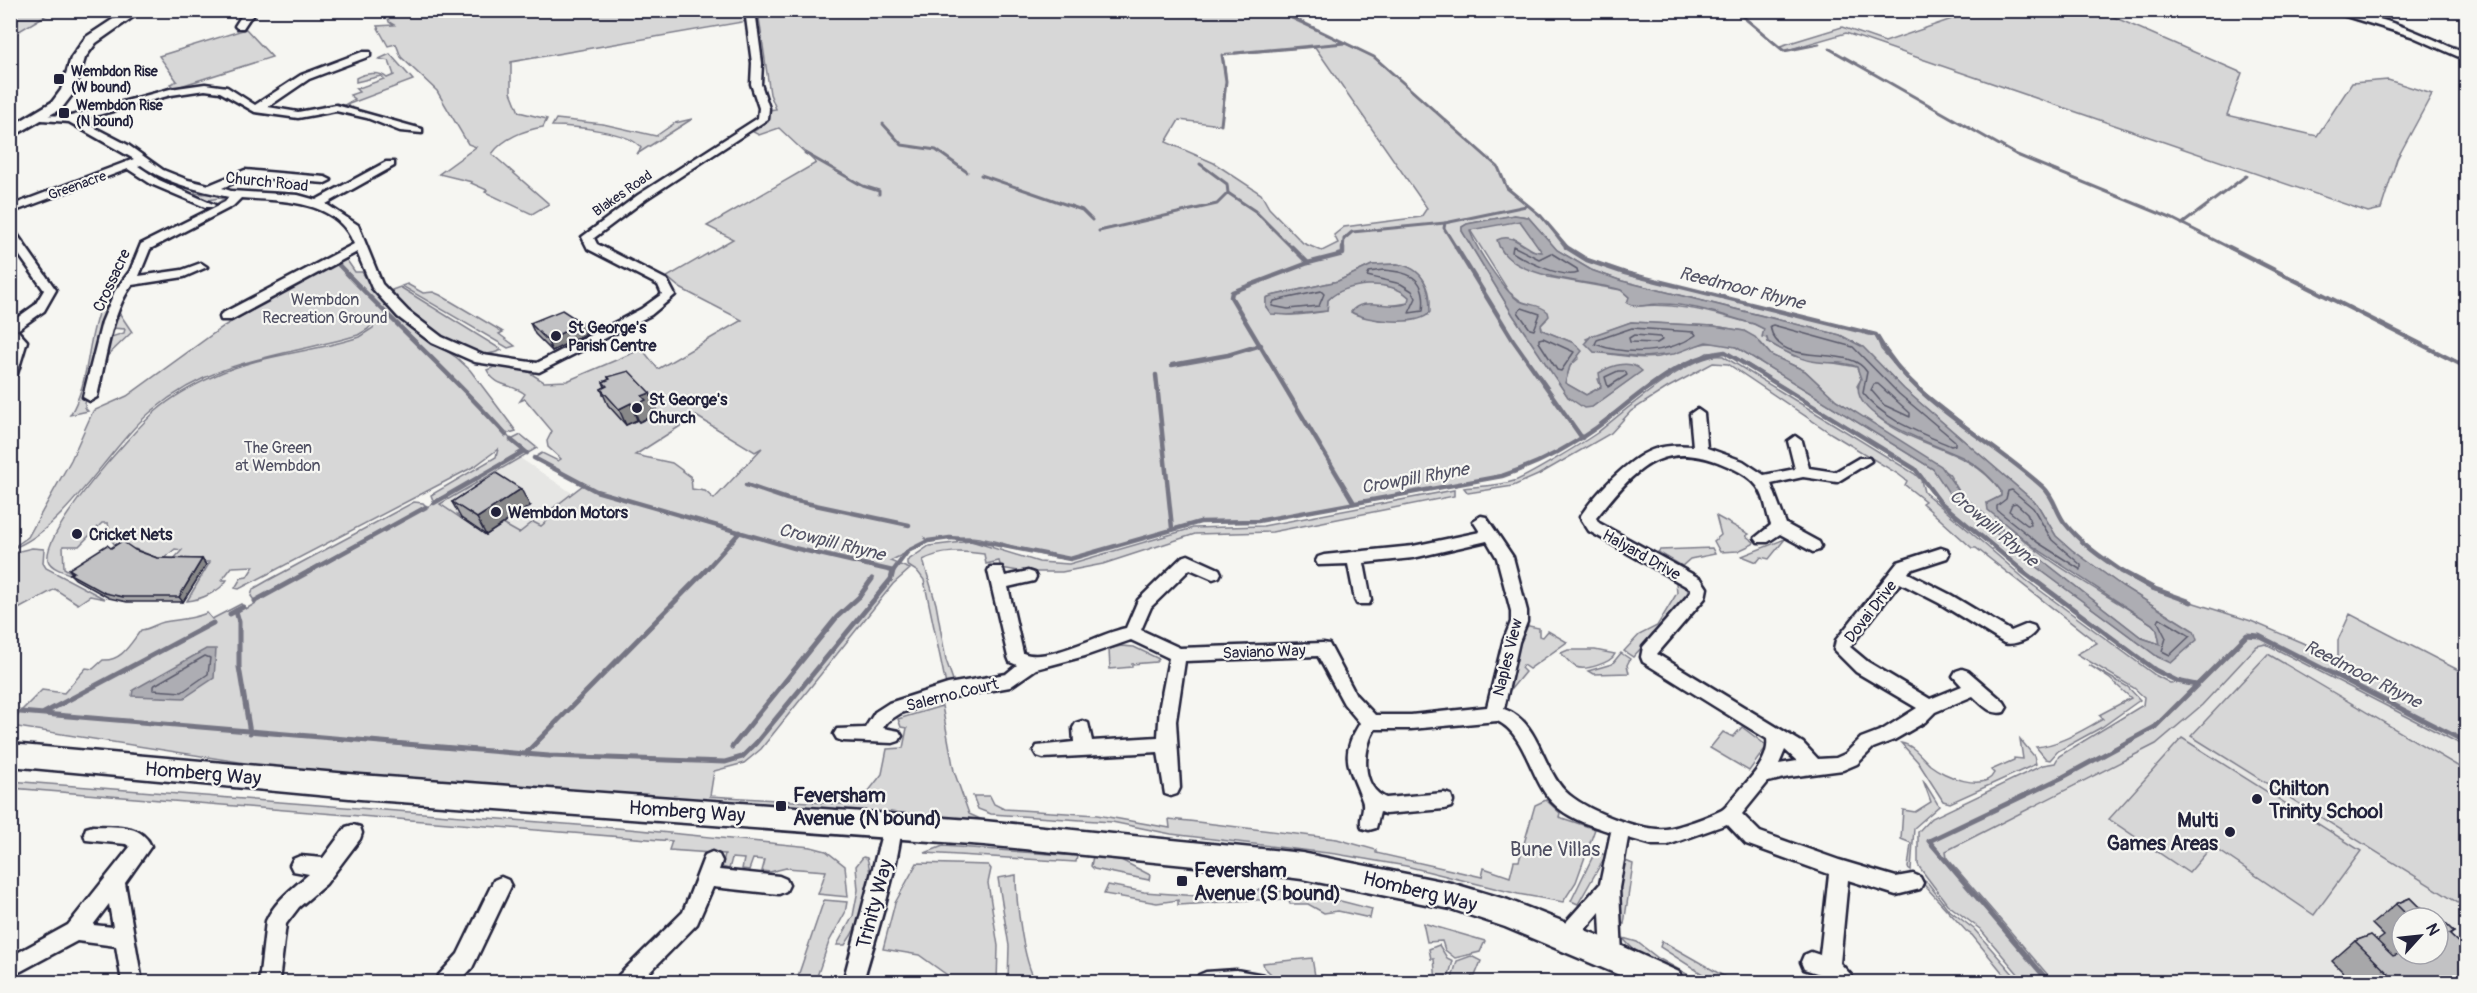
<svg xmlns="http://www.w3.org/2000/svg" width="2477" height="993" viewBox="0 0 2477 993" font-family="Pangolin,sans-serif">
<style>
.built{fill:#e6e6e4;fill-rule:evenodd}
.green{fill:#d7d7d7;stroke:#7c7c89;stroke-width:1.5;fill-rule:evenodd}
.water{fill:#adadb3;stroke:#757583;stroke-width:1.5}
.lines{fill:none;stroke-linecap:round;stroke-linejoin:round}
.shore{stroke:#5a5a6b;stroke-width:1.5}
.stream-far2{stroke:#757583;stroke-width:3}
.stream-far1{stroke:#757583;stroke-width:4.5}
.stream{stroke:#757583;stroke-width:5}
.minor-casing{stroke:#22223b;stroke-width:5}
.secondary-casing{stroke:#22223b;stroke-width:5}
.primary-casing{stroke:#22223b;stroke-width:5}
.minor{fill:#f6f6f2;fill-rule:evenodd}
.secondary{fill:#f6f6f2;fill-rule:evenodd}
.primary{fill:#f6f6f2;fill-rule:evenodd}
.wall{fill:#a7a7a9;stroke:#22223b;stroke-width:1.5;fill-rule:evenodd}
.shaded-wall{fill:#888889;stroke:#22223b;stroke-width:1.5}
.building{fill:#c2c2c4;stroke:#22223b;stroke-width:1.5}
.poi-dot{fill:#22223b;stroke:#f6f6f2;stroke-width:2}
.labels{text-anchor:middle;stroke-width:4.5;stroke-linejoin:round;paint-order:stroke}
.far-poi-label{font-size:14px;font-weight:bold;fill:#22223b;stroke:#f6f6f2;text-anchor:start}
.far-street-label{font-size:14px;fill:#22223b;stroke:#f6f6f2}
.street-label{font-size:16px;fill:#22223b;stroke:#f6f6f2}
.park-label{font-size:16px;fill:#4f4f62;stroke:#f6f6f2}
.poi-label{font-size:16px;font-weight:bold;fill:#22223b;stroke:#f6f6f2;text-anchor:start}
.water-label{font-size:18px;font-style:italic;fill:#535365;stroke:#f6f6f2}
.near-street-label{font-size:20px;fill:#22223b;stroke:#f6f6f2}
.near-poi-label{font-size:20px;font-weight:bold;fill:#22223b;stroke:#f6f6f2;text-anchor:start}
.near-park-label{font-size:20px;fill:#4f4f62;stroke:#f6f6f2}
</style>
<rect width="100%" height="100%" fill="#f6f6f2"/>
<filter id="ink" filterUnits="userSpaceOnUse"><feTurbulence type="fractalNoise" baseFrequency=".0167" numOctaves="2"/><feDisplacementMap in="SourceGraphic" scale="12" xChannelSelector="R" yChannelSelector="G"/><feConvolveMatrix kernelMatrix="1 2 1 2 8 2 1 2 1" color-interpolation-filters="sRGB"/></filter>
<g filter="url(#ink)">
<g class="built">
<path d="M520,458L572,493L540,517L547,521L541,526L533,522L519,533L486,535L440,504Z"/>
<path d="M2266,643L2466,747V982H2054L1947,858L1946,851L2156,744L2202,705L2258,645ZM2402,918H2438V954H2402Z"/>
</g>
<g class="green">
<path d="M11,10H53V11L11,36Z"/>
<path d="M386,10L545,11L544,13L747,10L748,21L511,62V92L519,112L547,119L543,127C525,130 503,138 492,154L549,204L532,214L485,192L487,190L471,183L472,182L439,174L476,147L468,144L437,91L401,57L396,44L388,46L377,26L394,25L389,22Z"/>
<path d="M1978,10L2100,11L2242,73L2227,115L2317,136L2352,83L2388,80L2432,94L2397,159L2381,209L2368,212L1846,33L1784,51L1780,46L1842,27L1885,42Z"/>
<path d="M758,11H1275L1374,57L1498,167L1507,188L1541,216L1564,246L1587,260L1625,273L1876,335L1881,349L1906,378L2046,489L2063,521L2077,537L2124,574L2150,589L2251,621L2338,658V640L2350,614L2466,674V747L2266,644L2257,646L2202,705L2156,744L1946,851L1947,858L2054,982H2025L1980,929L1947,904L1920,868L1918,864V832L1930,819L2043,765L2055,763L2059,756L2143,705L2144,697L2134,688L2077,654L2097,643L1976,548H1972L1922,503L1925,501L1905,485L1907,481L1898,474L1832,434L1728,364L1713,363L1667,388L1631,411L1611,433L1538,475L1513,486L1468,493L1464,488C1480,486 1498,486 1514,481C1527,477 1584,442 1597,433C1622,413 1692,351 1723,356L1915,474L1921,480L1924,492L2026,580L2155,675L2170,683L2177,682L2155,670L2027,575L1940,502C1930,491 1926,478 1915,469L1734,356L1725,352L1707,353L1629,401L1582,438L1534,464L1502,476L1258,521L1200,522L1070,559C1034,558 1002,538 967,537C955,537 942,540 929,542L925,538L926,543L890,561L910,569L893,584L761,749L744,763L714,771L710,796L858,805L882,774L887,749L903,748L907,728L901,727L898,719L942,706L954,771L969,814L987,822L321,775L11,726L20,712L42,690L64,693L86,668L93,669L103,660C122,661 130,644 141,630C151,629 155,624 164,622C181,619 189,620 207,613L212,619L241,604L246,609L256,603L251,596L253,589L267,581L414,502L423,503L427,507L434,503L431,495L496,457L498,449L475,466L239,589L235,588L241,578L247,577L254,566L232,567L222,580H227C221,591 200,600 187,601L210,562H171L182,550L175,549L162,560L135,549L118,550L111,539L108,523H102L79,546H63L64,568L79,577C70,574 50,569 48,560C43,531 133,431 156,411C173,396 194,385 214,376C261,354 311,353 359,337L373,328L377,318L368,329L358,335C284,357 217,357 153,410C108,447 65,531 11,549L28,537L71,460L93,411L127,396L224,326L358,250L364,251L346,259L355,272H362L379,297L411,327L457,358L470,370L516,431L506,434L511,440L521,435L537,448L440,504L486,535L503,524L519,533L533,522L541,526L547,521L540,518L583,485L534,458L542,453L558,461L561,459L548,447L547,441L552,431L525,399L520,401L525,394C512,383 496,388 487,370L497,366L527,371L544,382L567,381L642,349L658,369L742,320L680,288L667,277L733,239L707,226L816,163L779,128L759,135L753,132L768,122L766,120L769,117V110L776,109L770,94ZM1315,47L1427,208L1421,217L1344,227L1334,235L1338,243L1322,251L1303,243L1269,208L1261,194L1214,163L1166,142L1179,120L1221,125C1224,103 1230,77 1222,55ZM1514,215L1528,217L1557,250L1591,270L1622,281L1840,335L1863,347L1904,389L2037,504L2056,536L2072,550L2122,586L2194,631L2171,662L2158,657L2035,566L1963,505L1933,469L1736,347C1697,336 1693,350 1659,357C1639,360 1615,354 1594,352L1586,339L1631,322L1714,326L1744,331L1761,343L1771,355L1805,371L1836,400L1949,474L1960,493L1993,522L2142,638L2160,644L2157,630L2152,624C2096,587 2029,556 1987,503L2001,496V491C1969,447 1915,448 1878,417C1869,410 1863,395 1857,386L1861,379L1857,367L1794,356L1768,342L1764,329L1754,324C1716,314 1678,302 1639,306L1621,290L1548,277L1513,238L1534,251L1543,252L1520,221L1515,220L1470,230L1509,292L1546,320L1541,325L1542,330L1574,343L1579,358L1570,366L1565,383L1586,395L1601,387L1598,379L1642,371L1592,407L1568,397L1513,315L1462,231V227L1467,224ZM1397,264C1422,268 1435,290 1428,315L1379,320L1351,312L1408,303L1409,297C1390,278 1345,281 1328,300L1327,311C1306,314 1283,320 1266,307V298L1271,296L1338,281L1372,265ZM696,416L755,452L762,448L714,499L705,491L692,489L691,477L672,463L635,455Z"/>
<path d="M246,29L272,57L168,90L167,88L172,86L170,84L177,81L159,56Z"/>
<path d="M390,54L413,80L341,107L355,99L350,95L359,92L356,89L384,79L381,76L356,82V78C365,73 380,71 387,78L394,75L389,61L379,59Z"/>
<path d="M556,119L603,124L656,136L675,123L692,119L637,154L641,148C630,131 572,126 552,126Z"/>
<path d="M147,168L178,185L195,190V193C206,195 222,191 228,200L203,215L200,214L224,199C217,196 213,201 205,200C185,196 158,183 143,169Z"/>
<path d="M120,281L109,306L85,403V408L88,411L70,415C90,382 86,344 100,308L107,307L117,286H110Z"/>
<path d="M407,284L423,293L433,292L440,295L503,332L499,334L515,346L508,348L402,286Z"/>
<path d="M400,287L502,350C496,352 489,355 483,354C454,350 404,317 392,290Z"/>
<path d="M118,311L132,332L104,359L108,338L124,333L125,329L112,328Z"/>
<path d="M1454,490V496L1272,532L1195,534L1103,564L1062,572H1025L1001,568L999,561L986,564L984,554C963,551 942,550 923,560L936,604L946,660L954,683L946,685L924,580L918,572L907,565V561L929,546L971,541L1039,562L1069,564L1193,528L1263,526Z"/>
<path d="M1716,516L1749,534L1746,536L1754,542L1753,544L1738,551L1720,552L1714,541L1721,535Z"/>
<path d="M1785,539L1769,559L1761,557L1757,562L1742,556Z"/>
<path d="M32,548L44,549L43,563L46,568L105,599L90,596L78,604L55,589L11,613V553Z"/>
<path d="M1712,548L1715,554L1690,559L1682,566L1658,552L1660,550Z"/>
<path d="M1679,579L1688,589L1687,597L1633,657L1624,651L1639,635L1657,626L1677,593L1676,583Z"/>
<path d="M1524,625L1539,628V636L1543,637L1548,631L1567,642L1529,669L1523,665L1521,668L1525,672L1511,689L1506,686Z"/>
<path d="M1121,646L1134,647L1159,659L1156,662L1132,664V667L1110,669L1109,649Z"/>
<path d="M1568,650H1595L1615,654C1611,663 1585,671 1576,667C1570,664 1566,658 1561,653Z"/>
<path d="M1621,653L1630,659L1627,665L1629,673L1593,674L1588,671L1612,664Z"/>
<path d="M2268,654L2466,771V908L2191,736Z"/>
<path d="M2089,665L2128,687L2140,700L2102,727L2058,751L2050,760L2046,759L2036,747C2060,745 2082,730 2103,719L2099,715L2131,698L2110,679Z"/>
<path d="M1742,727L1767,746L1749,771L1710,748L1723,732L1733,737Z"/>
<path d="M2182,738L2361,851L2314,915L2212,846L2189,873L2109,819Z"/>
<path d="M2020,739L2034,756L2036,764L1950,803L1943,801L1918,762L1901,743C1914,745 1921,757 1930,765C1944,776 1984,793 1994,773L1991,770L2014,760V758L2023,759Z"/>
<path d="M1923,780L1939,806L1914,828L1911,870L1908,868L1911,843L1901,839L1903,810L1915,812L1931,802Z"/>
<path d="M10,781L629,829L811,847L826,851L845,866L848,897L818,894L826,871L786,868L770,872L762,871L765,860L753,859L749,870L742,869L744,859L732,858L729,869L722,867L725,854L669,850L672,841L11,788Z"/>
<path d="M973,796H990L994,804L1004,809L1097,815L1170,828L1169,819L1189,821L1337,839L1376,850V853L1482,877L1484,868L1510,877L1514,861H1519L1535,805L1546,800L1560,813L1559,817L1595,829L1576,882L1563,902L1518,894L1406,866L1336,854L1171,834L1112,822L991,814L978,809Z"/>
<path d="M943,846L1077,856L1076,862L925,853Z"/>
<path d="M1595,852L1606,855L1578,904L1571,901Z"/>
<path d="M1093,856L1121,860L1150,875L1149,880L1094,869L1091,866Z"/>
<path d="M863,857L867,858C876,883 860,924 845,945H837L853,916L858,890L856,866Z"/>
<path d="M1623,860L1633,864L1624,924L1620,923L1619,898Z"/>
<path d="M917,863L988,865L991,869L988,883L998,946L997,982H957L919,955L883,949L895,903Z"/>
<path d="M1016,875C1016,901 1023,961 1036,982H1008L1009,946L998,878Z"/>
<path d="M1916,876L1928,883L1948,909L1974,929L2020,982H2010L1972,935L1967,932Z"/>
<path d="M1108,885L1144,892L1199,896L1266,889L1325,897L1372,909L1370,918L1338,911L1324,913L1308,904H1290L1289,900C1251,897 1217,904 1178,905V900L1157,903L1104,894Z"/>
<path d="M824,900L847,902L845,913L829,942L815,982H796Z"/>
<path d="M1423,923L1485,941L1480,952L1455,958L1445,950L1442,941L1427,942Z"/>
<path d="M1623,938L1637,942L1658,958L1701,982C1679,982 1636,956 1623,938Z"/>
<path d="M1662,941L1734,982H1715L1660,947Z"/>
<path d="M1439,945L1447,958L1453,961L1447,982H1436L1434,959H1431L1429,949Z"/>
<path d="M1471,956L1481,961L1475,976H1472L1469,982H1451L1457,961Z"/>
<path d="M1312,958L1316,982H1279L1264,967L1263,963Z"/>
</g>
<g class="water">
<path d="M1514,215L1528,217L1557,250L1591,270L1622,281L1840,335L1863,347L1904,389L2037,504L2056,536L2072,550L2122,586L2194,631L2197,640L2171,663L2158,657L2035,566L1949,493L1933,469L1736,347L1706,342L1674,354L1644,357L1594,352L1585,343L1591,336L1631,322L1714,326L1744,331L1755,337L1771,355L1805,371L1836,400L1941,466L1960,493L1993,522L2142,638L2160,644L2157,630L2152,624L2034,547L1988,510L1987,503L2001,496V491C1992,478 1977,465 1962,457C1938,445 1841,416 1861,379L1857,367C1844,361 1832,364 1818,362C1800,360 1783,351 1768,342L1767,338L1762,337L1764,329L1754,324C1725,316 1690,303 1659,304C1648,304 1637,309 1627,303L1629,297L1621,290C1589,280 1506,280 1497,240C1516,231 1525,253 1542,252L1520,221L1470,230C1474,246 1504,291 1518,300C1528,306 1539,303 1548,312L1549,316L1541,325L1542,330L1574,343L1582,351L1570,366L1565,383L1586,395L1601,387L1599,373C1612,365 1631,359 1642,371L1592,407L1584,408L1568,397L1513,315L1462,231V227L1467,224Z"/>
<path d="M1397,264C1424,268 1430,287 1430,312C1419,327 1365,321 1351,312C1362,295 1391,311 1408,303L1409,297C1390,279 1345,282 1328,300L1327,311L1288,315L1271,314L1266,307V298L1271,296L1338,281L1372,265Z"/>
<path d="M206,649H216L214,678L184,698L132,696L133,690Z"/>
</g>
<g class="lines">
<g class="shore">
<path d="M1513,246L1539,259L1551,253L1577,269L1578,273C1562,279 1526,261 1512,252Z"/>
<path d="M1383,270C1412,272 1427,279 1423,311L1409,313L1416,298L1412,291L1401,284L1367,276L1369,272Z"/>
<path d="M1321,291L1324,294L1319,306L1288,309L1272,306L1274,301Z"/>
<path d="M1522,308L1540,314L1534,330L1530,329L1518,312Z"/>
<path d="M1773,325L1853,347L1899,394L1955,441V445L1951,446C1919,432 1885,421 1863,393L1867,372C1848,341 1778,372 1770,326Z"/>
<path d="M1632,328L1694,332L1696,335C1668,354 1627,356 1595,344L1597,340Z"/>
<path d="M1634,335L1660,337L1662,340L1657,343L1630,342L1629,338Z"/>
<path d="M1543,338L1574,352L1561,371L1557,370L1539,342V339Z"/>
<path d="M1618,371H1625L1627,375L1608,387L1605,377Z"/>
<path d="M1874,384H1878L1910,413V417L1884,405L1871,390Z"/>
<path d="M2012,490L2033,508L2052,540L2081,565V570L2037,542L1997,510V506L2006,499L2008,491Z"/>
<path d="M2016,503L2027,513L2031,525H2027L2009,511L2012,504Z"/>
<path d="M2160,618L2190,636L2170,655L2162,651L2166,638L2158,622Z"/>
<path d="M205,656L210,658L208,674L182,692L153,690V686Z"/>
</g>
<g class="stream-far2">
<path d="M1277,10L1374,57L1498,167L1507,188L1541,216L1569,249"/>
<path d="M1735,10L1784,51L1819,44"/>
<path d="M2376,20L2421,10"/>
<path d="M2401,27L2466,51"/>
<path d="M1830,49L2017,155L2173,219L2232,249"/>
<path d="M1235,53L1345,43"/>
<path d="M883,124L902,145L936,150L967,172"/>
<path d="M1221,125L1226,81L1222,55"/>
<path d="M805,153L863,186L879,191V194"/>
<path d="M981,175L1082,210L1092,220"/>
<path d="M1228,193L1255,211L1293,249"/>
<path d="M2182,224L2246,176"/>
<path d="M1099,231L1217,204L1228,193L1227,184L1200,164"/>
<path d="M1343,249L1344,239L1352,232L1445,223"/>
<path d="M1457,249L1444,228L1445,223L1526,206"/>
</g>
<g class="stream-far1">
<path d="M1292,247L1308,263"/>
<path d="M1343,247V254L1308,263L1232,292L1231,297L1354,503"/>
<path d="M1456,247L1513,340L1582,438"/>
<path d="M1566,247L1587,260L1625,273L1876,335C1913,403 1988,437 2043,487C2054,497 2056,511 2064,522C2080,543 2102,558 2123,572"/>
<path d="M2229,247L2466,367"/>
<path d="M336,262C391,321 452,374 506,435"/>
<path d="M1172,365L1228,355L1261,345"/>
<path d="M1156,375L1172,528"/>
<path d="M511,440L527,453"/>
<path d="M534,458L596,491L794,548L893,571L908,551L928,541L950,538L974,540L1070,559L1200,522L1258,521L1502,476C1535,465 1567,449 1596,428C1635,399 1675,358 1725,352L1915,469L1940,502L2024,572"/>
<path d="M746,485L787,499L909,525"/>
<path d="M434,503L524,451"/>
<path d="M308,572L426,507"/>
<path d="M704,572L740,532"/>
</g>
<g class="stream">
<path d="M2022,571L2155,670L2177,681L2196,685"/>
<path d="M2121,571L2155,589L2191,602"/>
<path d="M255,601L310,571"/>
<path d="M236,611L239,622V667L250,733"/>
<path d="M230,614L243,607"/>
<path d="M20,712L549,756L725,762L742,757L756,743L891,579L893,571"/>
<path d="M44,713L213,623"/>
<path d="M732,747L837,617L859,597L872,579"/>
<path d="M527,752L705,571"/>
<path d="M2049,982L1929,841L2063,777L2155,727L2247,635L2259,636L2466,742"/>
</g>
<g class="minor-casing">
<g id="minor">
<path d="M248,10H259L249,19L243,28H237L235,26L242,15Z"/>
<path d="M745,10H755L762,63L761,84L769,108L768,119L646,199L594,238L597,244L667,280L675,295L651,315L539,372L475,362L432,343L398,317L372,288L357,252L231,320H221L220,317L221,314L354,244C337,199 282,201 241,198L233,206L150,249L139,276L182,270L201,263L207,267L184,277L132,285C111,312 105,364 97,397L90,401L83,397L102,322L115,291L130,271L141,244L225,202L229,197C198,190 168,184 141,165L138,166L159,180L215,205L213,207H205L151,184L128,169L10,213V206L134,159L69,122L42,120L37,117L38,115L71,116L170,89L205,84L227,87L255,105L301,75L362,52H370V56L309,79L268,107L298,112L336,105L422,129V133L400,131L367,118L336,111L298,118L255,112L220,92L205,90L171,95L80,120L128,145L163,170L188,180L209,185L245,170L325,177L331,180L325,183L247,177L222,188L231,191L298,195L316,200L386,162H394V166L326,204L358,225L382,284L408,311L442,337L483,355L537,363L641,309L662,294L658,285L588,249L582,237L638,195L758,118L759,108L751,84L752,63Z"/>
<path d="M2326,10C2372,10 2425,35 2466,54V60L2411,36Z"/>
<path d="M10,230H14L56,290L44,311L17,330L27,341L17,374L10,378V350L13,342L10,339V323L35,305L44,290L10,242Z"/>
<path d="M1697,409L1704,414L1707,448L1743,461L1764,475L1795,469L1788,441L1795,436L1802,441L1809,468L1835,472L1859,458H1869L1871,461L1837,482L1803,477L1771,484L1786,524L1819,542L1821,546L1819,550L1813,552L1780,534L1768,542H1758L1755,538L1771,525C1766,513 1766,497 1757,486C1748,474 1732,468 1718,462C1657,440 1632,474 1596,518L1599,523L1701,579L1707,588L1705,598L1657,654L1803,743L1818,759L1836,758L1845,754L1861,738L1882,730L1917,708L1856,672L1834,650L1836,640L1898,562L1941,548L1947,550L1949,554L1947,558L1910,570L1908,573L1951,595L2011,631L2028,624L2034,626L2036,630C2031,639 2014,646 2004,643L1939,603L1900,583L1850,647L1868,662L1930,699L1962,686L1953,676L1956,671L1962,669L1968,671L2004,702L2007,707L2004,712C1991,716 1982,704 1973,696L1935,712L1925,722L1894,740L1873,748L1857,764L1843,770L1789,777L1768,782L1742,814L1760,832L1839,860L1896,877L1913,874L1920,877L1923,883L1920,889L1896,895L1848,880L1840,963L1851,975L1854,982H1830L1823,975L1804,969L1801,962L1804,955L1811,952L1820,955L1829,874L1746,844L1727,824L1668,845H1653L1628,838L1619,888L1622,956L1619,963L1612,965L1605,963L1602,956L1600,912L1573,944L1566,946L1559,944L1556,937L1559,930L1600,884L1611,832C1590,825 1568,819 1552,802C1531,780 1525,733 1497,721L1411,729H1375C1363,748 1360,787 1386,798L1444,793L1451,795L1453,801L1451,807L1444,809L1385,814L1380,812L1376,828L1369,830L1362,828C1358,818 1366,809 1362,800C1350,767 1338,758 1360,723L1344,704L1318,656L1185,661L1176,721L1180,788L1177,794L1171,796L1165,794L1158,752L1043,758L1037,756L1034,751L1037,746L1074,742L1073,728L1076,723L1082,721L1088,723L1092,741L1158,737L1160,705L1169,658L1131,640L1085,656L1036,669L1010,687L948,698L901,713L887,722L883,728L899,731L902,736L899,741L893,743L843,741L837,739L834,734L837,729L865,728L875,712L889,703L948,684L1006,674L1017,665L1010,662L1008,657L988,571L990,567H1002L1005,576L1028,571L1034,573L1036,577L1034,581L1008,587L1023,653C1047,664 1100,633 1126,628L1138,600L1182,557L1188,555L1219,569L1221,573L1219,577L1213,579L1190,569L1151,607L1141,630L1180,648L1323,643L1329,644L1356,695L1375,715H1411L1487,707L1503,642L1511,622V611L1497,558L1487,541L1413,558L1364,563L1371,600L1369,604H1357L1355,600L1348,564L1318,565L1316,561L1318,557L1324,555L1413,546L1480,532L1473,521L1481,516L1486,517L1513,557L1527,611V622L1519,642L1504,709C1539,721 1541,766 1565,791C1584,810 1638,831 1666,829C1678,828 1710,816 1722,810C1727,807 1730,801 1734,797C1747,781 1770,761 1767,739L1643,662L1641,657L1643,647L1691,592V589L1589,531L1580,517C1593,496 1628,459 1652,450C1665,445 1679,445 1693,446L1690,414ZM1785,750L1797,761L1779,764Z"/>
<path d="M893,818L900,820C908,837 870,956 863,982H843L884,826L886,820Z"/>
<path d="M353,825L360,827L362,833L360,839L326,884L299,907L286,924L279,982H259L266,921C275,901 293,888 309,874L293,871L290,865L293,859L300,856L323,858L346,827Z"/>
<path d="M93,826C114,827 141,823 151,846L125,883L142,982H122L116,946L77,941L10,977V957L68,925L130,847L126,844L86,840L84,834L86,828ZM109,904L113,927L93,925Z"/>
<path d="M712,852L719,855L722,861L719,870L779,876L786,879L789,885L786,891L779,894L713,887L697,924L640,982H616L619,975L683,912L705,855Z"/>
<path d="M501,877L508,880L511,886L472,968L459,982H436L439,975L458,954L494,880Z"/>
<path d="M1236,970L1264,975L1267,982H1196L1199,975L1206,972Z"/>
</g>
</g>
<g class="secondary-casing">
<path id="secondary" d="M127,10H143L96,43L85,58L75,91L62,108L10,138V127L52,102L61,90L71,58L86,37Z"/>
</g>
<g class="primary-casing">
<path id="primary" d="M10,744L360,775L984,821L1302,853L1451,883L1508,900L1600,936L1679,972L1683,982H1636L1505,927L1451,909L1302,879L1225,869L984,845L360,799L10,766Z"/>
</g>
<use href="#minor" class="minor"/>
<use href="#secondary" class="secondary"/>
<use href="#primary" class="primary"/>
</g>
<g class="wall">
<path d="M530,323L586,334L552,351L535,334Z"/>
<path d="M608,377L650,393L656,409L650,412L652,416L639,422L637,420L626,425L608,405L601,389L605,387L603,382L609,380Z"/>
<path d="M452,502L530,506L486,535L461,518Z"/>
<path d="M111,548L135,550L157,558L202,559L206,565L183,602H127L109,598L75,579L70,574L72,573L69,569Z"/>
<path d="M2410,898L2424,912L2431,910L2454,932L2450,935L2466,950V982H2353L2332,961L2355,941L2371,935L2377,941L2384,936L2372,924L2396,904ZM2402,918H2438V954H2402Z"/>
</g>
<g class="shaded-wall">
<path d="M582,323L586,334L552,351L547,340Z"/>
<path d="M650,393L656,409L650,412L652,416L639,422L633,406L642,396Z"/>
<path d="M631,403L637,420L626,425L619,409Z"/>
<path d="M521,489L530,506L486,535L477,518Z"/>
<path d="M202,559L206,565L183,602L179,597Z"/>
</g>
<g class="building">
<path d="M562,310L582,323L547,340L530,323Z"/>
<path d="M629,371L650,393L642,396L646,400L633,406L631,403L619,409L601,389L607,386L603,382L610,379L608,377Z"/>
<path d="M496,473L521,489L477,518L452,502Z"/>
<path d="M122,541L135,550L157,558L202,559L179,597H123L105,593L70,574L74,572L69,569L107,545L111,548Z"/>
<path d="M2410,898L2424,912L2431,910L2454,932L2449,934L2466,950V982H2397L2355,941L2371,935L2393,956L2402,953V954H2438V918H2409H2410L2396,904Z"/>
</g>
</g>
<g class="poi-dot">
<rect x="53" y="73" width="12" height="12" rx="3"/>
<rect x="58" y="107" width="12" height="12" rx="3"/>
<circle cx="556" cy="336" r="6"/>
<circle cx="637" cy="408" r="6"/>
<circle cx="496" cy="512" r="6"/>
<circle cx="77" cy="534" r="6"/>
<circle cx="2257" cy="799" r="6"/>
<rect x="775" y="800" width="12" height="12" rx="3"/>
<circle cx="2230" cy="832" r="6"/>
<rect x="1176" y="875" width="12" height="12" rx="3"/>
</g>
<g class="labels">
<g class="far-poi-label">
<text x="71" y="76">Wembdon Rise<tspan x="71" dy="16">(W bound)</tspan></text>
<text x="76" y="110">Wembdon Rise<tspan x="76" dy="16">(N bound)</tspan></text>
</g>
<g class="far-street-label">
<text transform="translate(77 185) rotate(-20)" y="5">Greenacre</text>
<text transform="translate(622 193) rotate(-35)" y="5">Blakes Road</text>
</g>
<g class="street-label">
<text transform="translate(267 181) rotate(6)" y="6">Church Road</text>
<text transform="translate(111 280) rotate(-65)" y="6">Crossacre</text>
<text transform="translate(1642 554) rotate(29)" y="6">Halyard Drive</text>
<text transform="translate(1870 611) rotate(-52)" y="6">Dovai Drive</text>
<text transform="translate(1264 651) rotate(-2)" y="6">Saviano Way</text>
<text transform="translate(1507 657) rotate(-76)" y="6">Naples View</text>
<text transform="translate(952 694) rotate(-14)" y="6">Salerno Court</text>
</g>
<g class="park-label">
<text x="325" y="305">Wembdon<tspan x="325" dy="18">Recreation Ground</tspan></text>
<text x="278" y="453">The Green<tspan x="278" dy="18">at Wembdon</tspan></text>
</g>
<g class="poi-label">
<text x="568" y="333">St George's<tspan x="568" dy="18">Parish Centre</tspan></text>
<text x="649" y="405">St George's<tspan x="649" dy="18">Church</tspan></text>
<text x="508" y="518">Wembdon Motors</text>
<text x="89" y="540">Cricket Nets</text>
</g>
<g class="water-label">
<text transform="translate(1742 288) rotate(14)" y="6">Reedmoor Rhyne</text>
<text transform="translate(1415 478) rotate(-10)" y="6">Crowpill Rhyne</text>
<text transform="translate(1994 528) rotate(40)" y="6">Crowpill Rhyne</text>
<text transform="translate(832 542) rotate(14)" y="6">Crowpill Rhyne</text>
<text transform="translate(2363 674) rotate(27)" y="6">Reedmoor Rhyne</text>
</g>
<g class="near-street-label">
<text transform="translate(203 773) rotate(5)" y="7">Homberg Way</text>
<text transform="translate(687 811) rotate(4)" y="7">Homberg Way</text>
<text transform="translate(1420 891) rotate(14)" y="7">Homberg Way</text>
<text transform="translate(874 904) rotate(-75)" y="7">Trinity Way</text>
</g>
<g class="near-poi-label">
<text x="2269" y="795">Chilton<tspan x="2269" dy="23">Trinity School</tspan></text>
<text x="793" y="802">Feversham<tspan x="793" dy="23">Avenue (N bound)</tspan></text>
<text x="2218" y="827" text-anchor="end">Multi<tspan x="2218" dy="23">Games Areas</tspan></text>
<text x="1194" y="877">Feversham<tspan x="1194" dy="23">Avenue (S bound)</tspan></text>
</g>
<g class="near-park-label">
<text x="1555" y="856">Bune Villas</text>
</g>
</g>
<rect width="2477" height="993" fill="none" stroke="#f6f6f2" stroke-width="36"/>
<rect x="18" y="18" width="2441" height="957" fill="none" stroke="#22223b" stroke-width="2" filter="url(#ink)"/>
<g transform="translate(2420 936) rotate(63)"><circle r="28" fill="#f6f6f2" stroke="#a1a1a9" stroke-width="1.5"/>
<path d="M0-4.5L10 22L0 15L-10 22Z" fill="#22223b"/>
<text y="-9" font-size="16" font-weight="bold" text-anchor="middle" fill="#22223b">N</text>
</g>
</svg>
